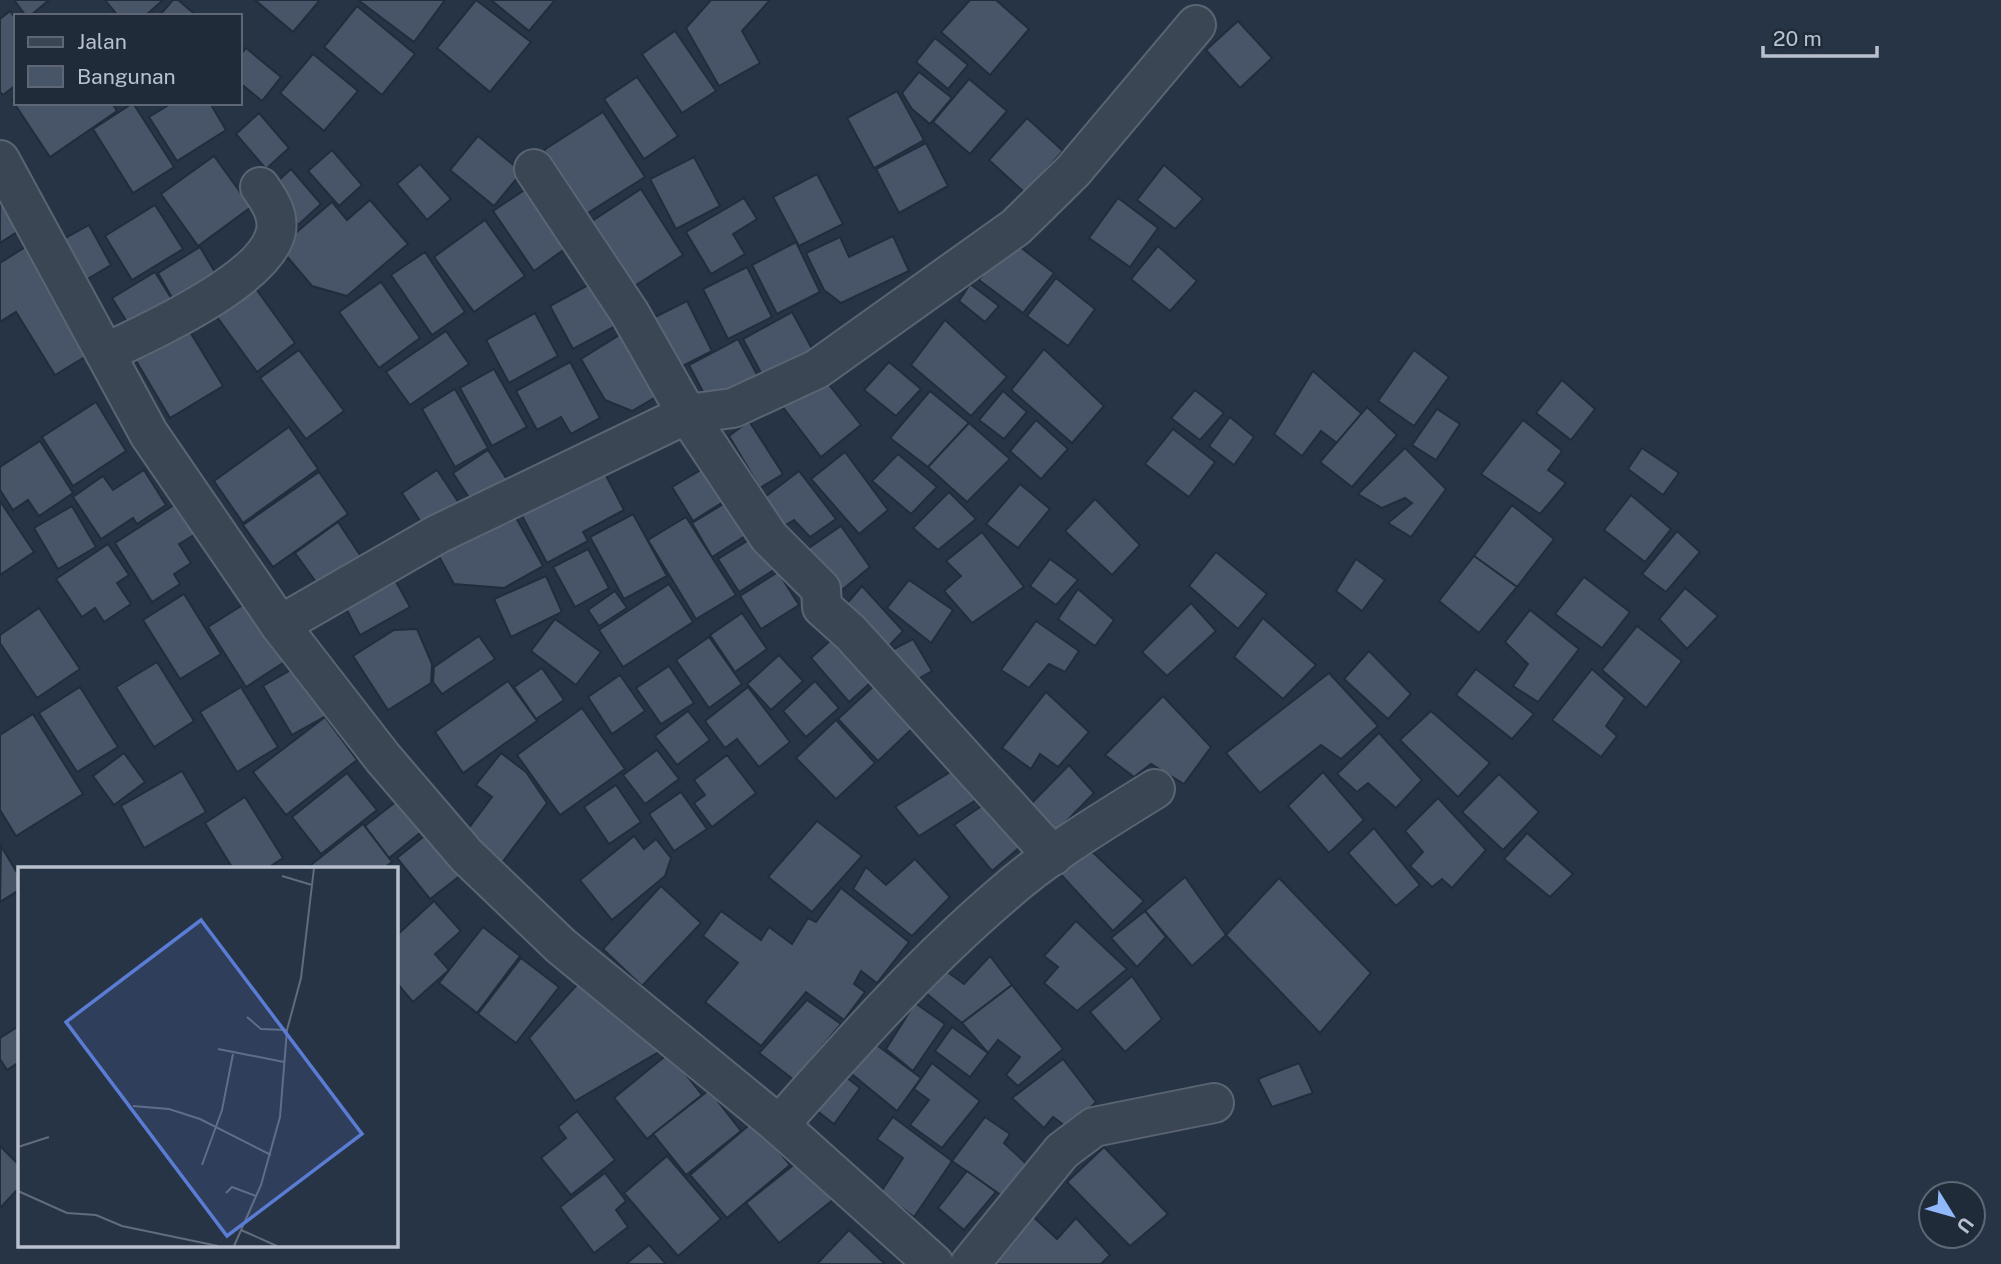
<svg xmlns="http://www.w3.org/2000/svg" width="2001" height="1264" viewBox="0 0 2001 1264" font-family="'Public Sans',sans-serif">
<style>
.building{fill:#485569;stroke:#222d3c;stroke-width:2}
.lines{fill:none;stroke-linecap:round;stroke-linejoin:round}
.minor-casing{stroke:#5a6472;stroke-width:42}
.minor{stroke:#3b4655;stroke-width:38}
.inset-road{fill:none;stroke:#616c7c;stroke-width:2}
.view{fill:#5b7cd4;fill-opacity:0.15;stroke:#5b7cd4;stroke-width:3.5}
.inset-edge{fill:none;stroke:#b9c1ce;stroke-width:3.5}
</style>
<rect width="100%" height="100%" fill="#273445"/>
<g class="building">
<path d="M14,0H49L30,16H26Z"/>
<path d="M105,0H163L145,16H118Z"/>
<path d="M173,0H178L197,16H159Z"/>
<path d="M255,0H320L293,32Z"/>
<path d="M358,0H445L414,42Z"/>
<path d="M476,0L531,42L490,92L437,48Z"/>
<path d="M491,0H555L529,31Z"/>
<path d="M711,0H770L742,31L760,63L719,86L686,28Z"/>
<path d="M970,0H996L1029,29L990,75L941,32Z"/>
<path d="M357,6L415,54L382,95L324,47Z"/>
<path d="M10,11L16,19V85L3,95L0,92V19Z"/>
<path d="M1238,21L1272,58L1240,88L1206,50Z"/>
<path d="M675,31L716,91L682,113L642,54Z"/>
<path d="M935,38L968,65L948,89L916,62Z"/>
<path d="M246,48L281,77L262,101L240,83V55Z"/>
<path d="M313,54L358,91L324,131L280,93Z"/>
<path d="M919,72L952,98L930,124L912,109L902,93Z"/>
<path d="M637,77L678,136L644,159L604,99Z"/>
<path d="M969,79L1007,111L970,154L933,122Z"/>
<path d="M897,91L924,140L874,168L847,118Z"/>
<path d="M16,98V103H112L117,111L50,157L12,100Z"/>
<path d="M133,103L174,167L133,193L93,129Z"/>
<path d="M172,103H210L226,130L177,161L149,117Z"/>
<path d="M603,112L645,177L586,214L544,150Z"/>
<path d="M259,113L289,148L266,169L236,134Z"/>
<path d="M1027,118L1063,151L1025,193L989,160Z"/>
<path d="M478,136L522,172L494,206L450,170Z"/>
<path d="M926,143L948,186L899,213L876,169Z"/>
<path d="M332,150L362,185L339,206L308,171Z"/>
<path d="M214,156L251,207L198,246L161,194Z"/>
<path d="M694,157L720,206L676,229L650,179Z"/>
<path d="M420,164L451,199L427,220L397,184Z"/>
<path d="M1164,165L1203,199L1175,229L1137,200Z"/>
<path d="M291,169L321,204L298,225L268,190Z"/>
<path d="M817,174L843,224L799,246L773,197Z"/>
<path d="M0,180L28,225L0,243Z"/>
<path d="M526,189L566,248L534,271L493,211Z"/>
<path d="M641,189L683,255L625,292L583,227Z"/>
<path d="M744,198L757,219L733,234L745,254L711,274L686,232Z"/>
<path d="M1118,198L1158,228L1130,267L1089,238Z"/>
<path d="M370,200L408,244L347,296L312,286L279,247L332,202L347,220Z"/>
<path d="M155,205L183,249L132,280L105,236Z"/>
<path d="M485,220L525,276L474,312L434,257Z"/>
<path d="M89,225L111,265L84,281L62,240Z"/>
<path d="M893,236L909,271L841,303L824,290L806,253L840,237L849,257Z"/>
<path d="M1011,240L1054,273L1023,313L979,280Z"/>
<path d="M796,242L820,292L777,314L752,265Z"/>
<path d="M27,246L93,352L55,375L16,312L0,322V263Z"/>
<path d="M1158,246L1197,281L1170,311L1131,279Z"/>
<path d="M200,247L222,284L179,310L158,273Z"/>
<path d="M425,252L465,312L432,335L391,275Z"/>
<path d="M747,267L772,317L728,339L703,289Z"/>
<path d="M155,272L178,309L135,335L112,298Z"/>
<path d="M1056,278L1095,309L1068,346L1027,316Z"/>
<path d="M599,279L623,322L573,349L550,306Z"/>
<path d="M251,282L295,343L257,372L212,310Z"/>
<path d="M381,282L420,338L379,368L339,312Z"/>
<path d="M970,284L999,306L985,322L959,301Z"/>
<path d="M687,301L712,351L669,373L643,323Z"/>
<path d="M792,312L816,356L766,382L743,339Z"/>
<path d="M535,313L558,356L509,383L486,340Z"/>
<path d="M945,320L1007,377L971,416L911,365Z"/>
<path d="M184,322L223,386L170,418L132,354Z"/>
<path d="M629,329L666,391L632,411L605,400L581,359Z"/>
<path d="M446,331L469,364L410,405L386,372Z"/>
<path d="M738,339L761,382L712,409L689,365Z"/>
<path d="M1044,349L1104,406L1072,443L1011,390Z"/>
<path d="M299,350L344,411L306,439L260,378Z"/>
<path d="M1414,350L1449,377L1414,426L1378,401Z"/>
<path d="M570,362L600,418L571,434L561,417L537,430L516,391Z"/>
<path d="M889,362L921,389L896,416L864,390Z"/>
<path d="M494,369L527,427L492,446L460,388Z"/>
<path d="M1313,371L1362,414L1337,443L1321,431L1302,456L1274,434Z"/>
<path d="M822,376L861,425L821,457L782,406Z"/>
<path d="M1562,380L1595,409L1571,440L1536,413Z"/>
<path d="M455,389L488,448L455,467L422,409Z"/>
<path d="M1195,390L1224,413L1200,440L1171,418Z"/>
<path d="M930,391L969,423L928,467L890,438Z"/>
<path d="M1003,391L1027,412L1004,439L979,420Z"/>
<path d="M96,402L126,451L73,486L42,437Z"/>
<path d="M1367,407L1397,435L1352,487L1320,462Z"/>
<path d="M1437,409L1460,424L1436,460L1412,445Z"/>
<path d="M1230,417L1254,437L1234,465L1209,446Z"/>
<path d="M1036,420L1068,449L1041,479L1010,451Z"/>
<path d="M1523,420L1562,451L1548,470L1566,483L1540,514L1481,474Z"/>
<path d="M749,421L783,474L760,488L729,436Z"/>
<path d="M969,423L1010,459L967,502L928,467Z"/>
<path d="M289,427L318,469L243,523L214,481Z"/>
<path d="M1173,429L1215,462L1189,497L1145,464Z"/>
<path d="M40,441L73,493L39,516L28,500L13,510L0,490V467Z"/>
<path d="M1405,448L1446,489L1411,537L1388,523L1412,503L1405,498L1382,508L1358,494Z"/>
<path d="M1642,448L1679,473L1663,495L1628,469Z"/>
<path d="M488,450L512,487L477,510L453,473Z"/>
<path d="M845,452L888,510L859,534L811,479Z"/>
<path d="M898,454L937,487L911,514L872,481Z"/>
<path d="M711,464L731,497L693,521L672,487Z"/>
<path d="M602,468L624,510L583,532L588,541L547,563L520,512Z"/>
<path d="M144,470L166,505L137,524L133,518L101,539L73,497L103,476L113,490Z"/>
<path d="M437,470L461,506L426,530L402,493Z"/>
<path d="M799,471L836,519L810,537L794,520L784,526L765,497Z"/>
<path d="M319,472L348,514L273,567L243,525Z"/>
<path d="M1020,484L1050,509L1018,548L986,524Z"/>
<path d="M949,492L976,519L938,550L913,528Z"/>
<path d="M1631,495L1671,529L1645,562L1604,530Z"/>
<path d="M1095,499L1140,545L1112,575L1065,531Z"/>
<path d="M730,500L750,533L712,557L692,523Z"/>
<path d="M0,501L34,552L0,575Z"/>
<path d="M180,501L199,532L179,544L191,563L174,574L180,584L152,602L115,543Z"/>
<path d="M1512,505L1554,539L1517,587L1474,556Z"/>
<path d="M72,506L96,547L58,569L34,528Z"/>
<path d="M510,507L543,566L504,588L454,584L435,549Z"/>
<path d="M633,514L667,576L624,599L590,537Z"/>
<path d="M686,517L736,595L696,619L648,540Z"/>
<path d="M338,522L366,564L324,593L295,553Z"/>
<path d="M841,526L870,567L837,594L803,552Z"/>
<path d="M1677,531L1700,552L1666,592L1642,574Z"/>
<path d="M982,532L1024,587L972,623L944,591L961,576L946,561Z"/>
<path d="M757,535L777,568L739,592L718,559Z"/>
<path d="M108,544L129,575L117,583L131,604L104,622L95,608L82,617L56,579Z"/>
<path d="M588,549L609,588L575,607L553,567Z"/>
<path d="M1216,552L1267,594L1238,629L1189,586Z"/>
<path d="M1474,556L1517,587L1479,633L1439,601Z"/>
<path d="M1050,559L1078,580L1056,605L1030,586Z"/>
<path d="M1356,559L1385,580L1362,611L1336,591Z"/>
<path d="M390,571L410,607L360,635L341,599Z"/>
<path d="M778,572L799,605L761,629L740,596Z"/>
<path d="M546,576L562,612L511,637L494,599Z"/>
<path d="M1584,577L1630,612L1602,648L1555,614Z"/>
<path d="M909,580L953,610L931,643L887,608Z"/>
<path d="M669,584L693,622L623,667L599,630Z"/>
<path d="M862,586L903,631L886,649L843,608Z"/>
<path d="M1685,588L1718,616L1687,649L1659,619Z"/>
<path d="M1078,589L1114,620L1095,646L1058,619Z"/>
<path d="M615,591L627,608L599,626L588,610Z"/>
<path d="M184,594L221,654L180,679L143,620Z"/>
<path d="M249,601L286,661L246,687L208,627Z"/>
<path d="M1191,603L1216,631L1167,676L1142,652Z"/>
<path d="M39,608L80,669L37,698L0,643V635Z"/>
<path d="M1530,610L1579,649L1538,702L1513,686L1528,664L1505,642Z"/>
<path d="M742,613L767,649L735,672L710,635Z"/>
<path d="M1263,618L1316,665L1283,699L1234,657Z"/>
<path d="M555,619L601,652L576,685L531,651Z"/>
<path d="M1036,621L1079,651L1065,672L1049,664L1029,688L1001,670Z"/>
<path d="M1637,626L1682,661L1646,708L1602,670Z"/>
<path d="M417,629L432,664L431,683L388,710L353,656L394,630Z"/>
<path d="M841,631L879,675L849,702L811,658Z"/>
<path d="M479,636L495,659L442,694L433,682L434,667Z"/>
<path d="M709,637L742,684L709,708L676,660Z"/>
<path d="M913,639L932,671L911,683L890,651Z"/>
<path d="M1369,651L1411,694L1388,719L1344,679Z"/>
<path d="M779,655L803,681L771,710L747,684Z"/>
<path d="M157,662L194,721L154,747L116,687Z"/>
<path d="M301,664L330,714L292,735L263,686Z"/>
<path d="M669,666L694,703L661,724L636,688Z"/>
<path d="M542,668L564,700L536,719L514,687Z"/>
<path d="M1476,669L1534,714L1512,739L1456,695Z"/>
<path d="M1592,669L1625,698L1606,726L1617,736L1601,757L1552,720Z"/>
<path d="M1329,673L1378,726L1341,759L1321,745L1260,793L1226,753Z"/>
<path d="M620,675L645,711L612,734L588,697Z"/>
<path d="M508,681L537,721L463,773L435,732Z"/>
<path d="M815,681L839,708L806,737L783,711Z"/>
<path d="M878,682L917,724L878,761L838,719Z"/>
<path d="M80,687L118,747L77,772L39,713Z"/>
<path d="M241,687L278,747L237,772L200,712Z"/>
<path d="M748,687L790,742L759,767L737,739L725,748L705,721Z"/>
<path d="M1046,692L1089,732L1058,767L1040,754L1031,769L1002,748Z"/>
<path d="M1163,696L1211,747L1184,784L1151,764L1134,777L1105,755Z"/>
<path d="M582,708L625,769L560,815L517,755Z"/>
<path d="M688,711L710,740L677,765L655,736Z"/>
<path d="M1431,711L1490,763L1458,797L1400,740Z"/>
<path d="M33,714L83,794L16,836L0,810V735Z"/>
<path d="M325,717L357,760L286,815L253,772Z"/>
<path d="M836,720L875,763L836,799L796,758Z"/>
<path d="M1379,733L1422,780L1396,808L1368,783L1357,792L1337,774Z"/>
<path d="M657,750L679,779L645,804L623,775Z"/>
<path d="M124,753L145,782L114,805L93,776Z"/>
<path d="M501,753L526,772L547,803L498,868L460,840L492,797L476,785Z"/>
<path d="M727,755L756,793L712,827L694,803L705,795L694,780Z"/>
<path d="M1069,765L1094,793L1055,833L1028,807Z"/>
<path d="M958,767L984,795L919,836L895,807Z"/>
<path d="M182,771L206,812L144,848L121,806Z"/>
<path d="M1323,772L1364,820L1329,853L1288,806Z"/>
<path d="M347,773L377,810L321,854L292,817Z"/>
<path d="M1499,774L1539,812L1503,850L1462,812Z"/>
<path d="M616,785L641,822L609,844L584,807Z"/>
<path d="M681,792L707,829L674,851L649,814Z"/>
<path d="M407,793L431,824L389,858L365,826Z"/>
<path d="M245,797L283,858L266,869H233L205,823Z"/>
<path d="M1438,798L1486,850L1452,888L1442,879L1432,887L1410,866L1423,852L1405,831Z"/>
<path d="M983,805L1020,847L992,871L954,825Z"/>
<path d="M817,821L862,856L812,912L768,877Z"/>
<path d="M363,824L392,862L383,869L307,868Z"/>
<path d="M1374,828L1420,885L1396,906L1348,853Z"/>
<path d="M428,833L461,875L430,899L397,858Z"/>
<path d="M1527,833L1573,874L1550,897L1504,859Z"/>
<path d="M634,836L644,849L656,839L671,858L665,876L612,920L580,880Z"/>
<path d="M1084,844L1144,901L1113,931L1053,866Z"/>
<path d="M1,846L19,876V890L0,902Z"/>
<path d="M915,859L950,897L912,936L853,889L866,867L886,885Z"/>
<path d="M1185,877L1226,935L1192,966L1145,911Z"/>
<path d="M1279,878L1371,973L1320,1033L1226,935Z"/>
<path d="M661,886L701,923L642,986L603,949Z"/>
<path d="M841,888L909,942L877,983L861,971L854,984L865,992L844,1020L806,992L761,1046L705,1002L738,963L703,936L721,911L761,940L769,927L792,944L808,918L816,922Z"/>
<path d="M434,901L461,931L435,954L449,970L413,1002L396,982V936Z"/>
<path d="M1145,911L1166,937L1137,967L1111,938Z"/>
<path d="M1076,921L1127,969L1077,1011L1044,983L1058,967L1044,956Z"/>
<path d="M483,927L520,956L477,1013L439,983Z"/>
<path d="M990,956L1012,985L962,1023L920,988L939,966L964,984Z"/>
<path d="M521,958L559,987L516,1043L478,1014Z"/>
<path d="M1132,976L1162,1019L1125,1052L1090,1012Z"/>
<path d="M583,978L662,1050L575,1101L529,1038Z"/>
<path d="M1012,985L1063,1049L1018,1086L1006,1075L1020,1057L998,1040L988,1053L962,1023Z"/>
<path d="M807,1000L841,1024L794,1080L759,1053Z"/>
<path d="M915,1003L945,1024L913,1071L886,1049Z"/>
<path d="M19,1026V1062L7,1070L0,1059V1038Z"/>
<path d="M952,1027L988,1053L970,1077L935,1051Z"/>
<path d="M866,1037L921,1078L897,1111L842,1066Z"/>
<path d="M669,1053L702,1095L647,1139L614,1098Z"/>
<path d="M1063,1059L1096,1102L1069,1129L1053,1117L1044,1128L1012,1098Z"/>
<path d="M932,1063L980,1101L942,1148L910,1125L929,1100L914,1089Z"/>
<path d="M1299,1063L1313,1093L1272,1107L1258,1079Z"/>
<path d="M838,1071L860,1088L834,1124L812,1107Z"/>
<path d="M709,1090L741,1131L686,1175L653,1134Z"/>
<path d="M577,1111L615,1160L571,1195L541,1158L566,1138L558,1127Z"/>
<path d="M893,1117L952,1161L914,1217L881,1192L903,1158L877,1139Z"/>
<path d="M985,1117L1010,1134L1004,1143L1032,1169L1008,1200L952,1161Z"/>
<path d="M754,1121L790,1165L727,1218L690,1175Z"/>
<path d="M0,1146L19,1165V1188L0,1208Z"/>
<path d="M1104,1147L1168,1214L1130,1246L1067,1182Z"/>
<path d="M667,1156L721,1219L678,1256L624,1193Z"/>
<path d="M801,1159L834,1199L779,1243L746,1203Z"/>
<path d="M967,1171L996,1192L964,1230L938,1208Z"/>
<path d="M605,1173L626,1201L616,1210L628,1227L594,1253L560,1207Z"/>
<path d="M1025,1209L1057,1239L1076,1218L1110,1255L1101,1264H997L990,1256Z"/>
<path d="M849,1230L885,1264H817Z"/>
<path d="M649,1245L666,1264H626Z"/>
</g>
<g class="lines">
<g class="minor-casing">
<g id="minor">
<path d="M0,160L149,434L280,625L383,758L467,856L561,946L779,1125L934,1264"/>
<path d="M534,169L629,312L687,414L769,537L821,589L822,607L851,633L1053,856"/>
<path d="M105,353C146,334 267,279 276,231C279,214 269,200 260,187"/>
<path d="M280,625L438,534L687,414L733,408L817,369L1016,227L1073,171L1196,25"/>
<path d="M779,1125C850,1045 920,965 1002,895C1048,854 1102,822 1155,789"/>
<path d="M970,1264L1062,1151L1094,1127L1214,1103"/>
</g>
</g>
<use href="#minor" class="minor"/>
</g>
<g transform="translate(18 867)">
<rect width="380" height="380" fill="#273445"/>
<path class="inset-road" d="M264,9L294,18M229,150L243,162L269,163M200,182L266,195M115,239L151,242L182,252L253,288M0,280L31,270M184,298L204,243L215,187M0,324L49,346L78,348L104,359L200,379M208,326L214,320L238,329M223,363L259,379M216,379L243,318L262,250L269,163L283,111L296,1"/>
<path class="view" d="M183,53L344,267L209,369L48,155Z"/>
<rect width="380" height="380" class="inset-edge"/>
</g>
<rect x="14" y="14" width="228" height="91" fill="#202b3a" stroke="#5d6775" stroke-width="2"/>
<rect x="28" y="37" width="35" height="10" fill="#3b4655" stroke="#5d6775" stroke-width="2"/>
<text x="77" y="49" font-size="21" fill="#b9c1ce">Jalan</text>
<rect x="28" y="66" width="35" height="21" fill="#485569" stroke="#5d6775" stroke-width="2"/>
<text x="77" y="84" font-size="21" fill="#b9c1ce">Bangunan</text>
<g transform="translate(1952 1215) rotate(127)"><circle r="33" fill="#202b3a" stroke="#5d6775" stroke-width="2"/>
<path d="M0-5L12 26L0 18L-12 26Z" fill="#90b9fc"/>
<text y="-10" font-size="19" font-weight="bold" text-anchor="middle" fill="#b9c1ce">U</text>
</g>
<path d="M1763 46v10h114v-10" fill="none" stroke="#b9c1ce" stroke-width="3.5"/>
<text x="1773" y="46" font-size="21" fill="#b9c1ce" stroke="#202b3a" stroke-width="5" paint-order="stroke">20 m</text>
</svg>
